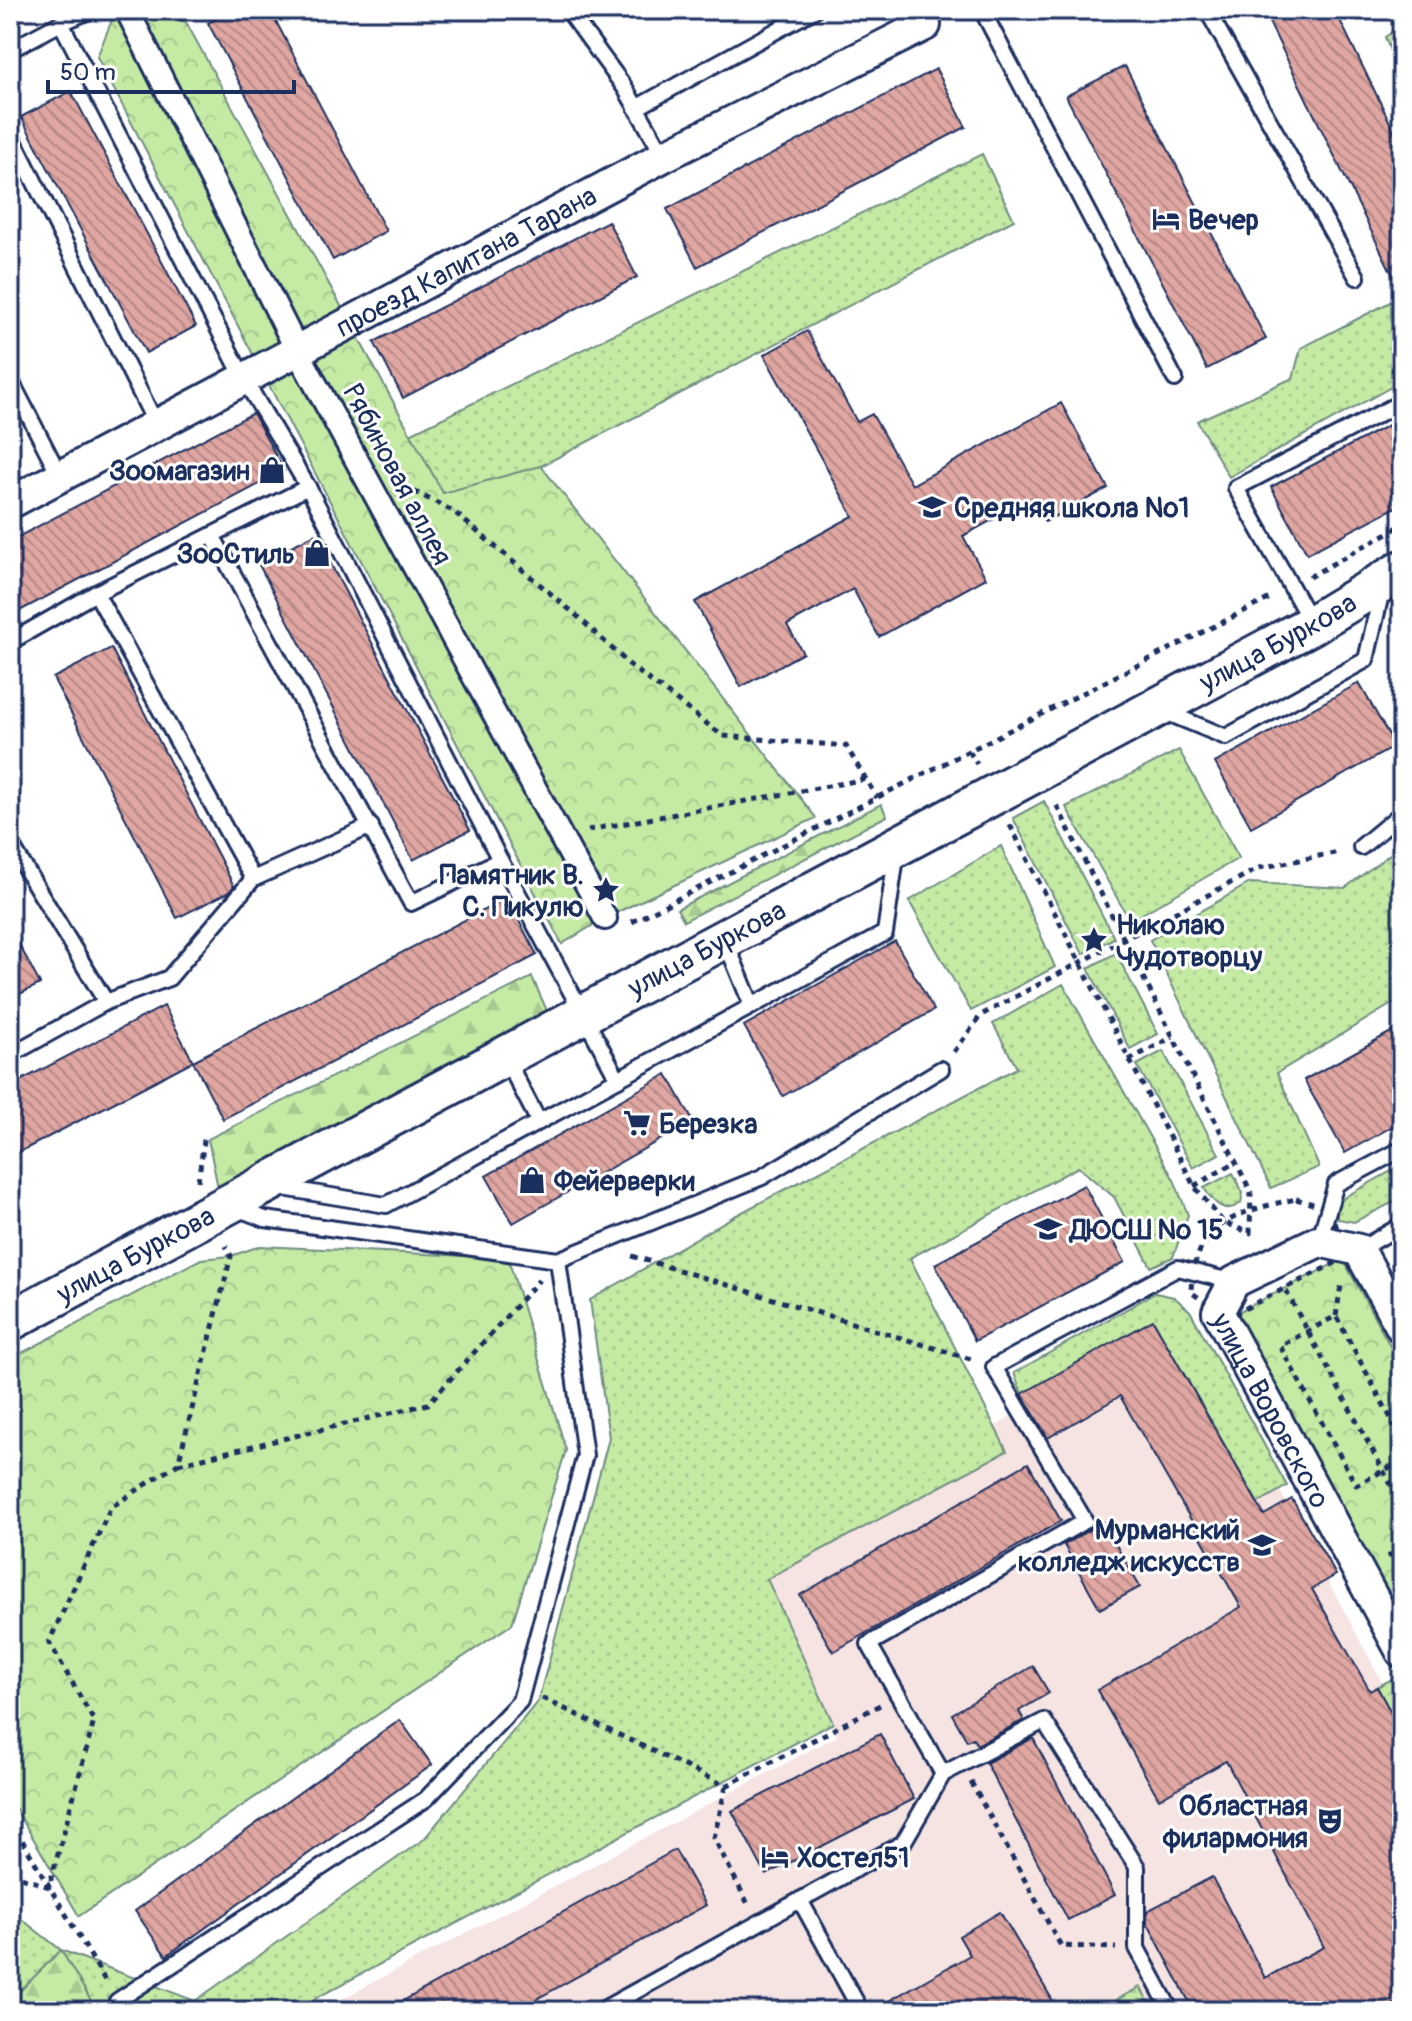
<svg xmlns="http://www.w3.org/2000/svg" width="1412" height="2021" viewBox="0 0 1412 2021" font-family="Pangolin,sans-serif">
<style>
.built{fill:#f6e4e3}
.grass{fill:url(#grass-dots);stroke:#708c81;stroke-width:2}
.forest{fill:url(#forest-firs);stroke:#708c81;stroke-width:2}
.park{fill:url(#park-crowns);stroke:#708c81;stroke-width:2}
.building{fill:url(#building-back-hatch);stroke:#1b2f5e;stroke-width:2}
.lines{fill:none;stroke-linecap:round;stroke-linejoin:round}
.service-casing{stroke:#1b2f5e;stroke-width:20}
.pedestrian-casing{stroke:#1b2f5e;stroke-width:28}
.minor-casing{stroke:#1b2f5e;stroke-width:36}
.tertiary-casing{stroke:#1b2f5e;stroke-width:44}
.path{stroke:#1b2f5e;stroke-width:5;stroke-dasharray:6 6;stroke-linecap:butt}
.service{stroke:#fff;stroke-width:14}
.pedestrian{stroke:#fff;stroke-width:22}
.minor{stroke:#fff;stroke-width:30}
.tertiary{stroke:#fff;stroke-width:38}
.labels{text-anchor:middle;stroke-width:6;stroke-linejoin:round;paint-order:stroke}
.poi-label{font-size:28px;font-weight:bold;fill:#1b2f5e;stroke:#fff;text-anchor:start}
.street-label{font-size:28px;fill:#1b2f5e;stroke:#fff}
</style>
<defs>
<pattern id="grass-dots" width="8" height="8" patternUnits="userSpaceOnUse" patternTransform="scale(2)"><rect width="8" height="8" fill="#c4eaa4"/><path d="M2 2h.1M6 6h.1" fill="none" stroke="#a8c990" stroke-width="1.8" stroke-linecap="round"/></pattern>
<pattern id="forest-firs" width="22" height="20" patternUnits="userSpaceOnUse" patternTransform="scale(2)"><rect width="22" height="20" fill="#c4eaa4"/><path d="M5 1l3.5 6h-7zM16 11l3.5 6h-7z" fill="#a8c990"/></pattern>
<pattern id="park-crowns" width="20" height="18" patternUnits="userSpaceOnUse" patternTransform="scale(2)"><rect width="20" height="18" fill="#c4eaa4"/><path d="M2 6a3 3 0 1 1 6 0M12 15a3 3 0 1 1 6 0" fill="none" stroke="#a8c990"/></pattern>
<pattern id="building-back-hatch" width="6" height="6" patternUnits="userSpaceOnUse" patternTransform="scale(2)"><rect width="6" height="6" fill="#e0a6a1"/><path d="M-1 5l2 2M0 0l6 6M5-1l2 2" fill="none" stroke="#b58886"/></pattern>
</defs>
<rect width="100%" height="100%" fill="#fff"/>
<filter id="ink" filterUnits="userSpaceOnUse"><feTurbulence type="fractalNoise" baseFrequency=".0125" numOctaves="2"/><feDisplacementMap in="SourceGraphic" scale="16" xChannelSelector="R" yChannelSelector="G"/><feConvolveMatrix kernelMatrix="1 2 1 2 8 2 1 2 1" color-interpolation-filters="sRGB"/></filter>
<g filter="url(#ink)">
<path class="built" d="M1182,1308L1402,1719V2011H319L837,1736L755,1579Z"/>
<g class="grass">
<path d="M1402,25V82L1385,37Z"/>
<path d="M982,154L1014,220L1008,223L541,466L443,494L410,434Z"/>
<path d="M1402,296V381L1229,477L1197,421L1293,378L1301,348Z"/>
<path d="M1179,750L1239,858L1130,921L1066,807Z"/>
<path d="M1044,801L1114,938L1083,954L1013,818Z"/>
<path d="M1402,845V998L1277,1073L1319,1167L1271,1188L1150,940L1250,883L1345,888Z"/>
<path d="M1001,846L1055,967L971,1011L909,901Z"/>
<path d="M1116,953L1158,1034L1130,1049L1088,968Z"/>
<path d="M1063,984L1174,1180L1188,1215L1173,1257L1151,1267L1114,1197L1078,1167L910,1258L1007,1451L767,1579L833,1723L292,2011H97L61,1951L20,1991L14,2011H10V1910L61,1950L195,2001L424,1839L538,1701L609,1438L590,1300L731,1218L1017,1068L993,1024Z"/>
<path d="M1163,1051L1219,1154L1193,1168L1137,1065Z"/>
<path d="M1402,1165V1198L1354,1222L1338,1219L1335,1207L1345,1197Z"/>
<path d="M1233,1173L1243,1193L1241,1203C1224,1216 1213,1202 1204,1188Z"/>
<path d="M1155,1293L1174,1297L1190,1311L1287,1486L1258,1503L1153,1320L1022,1394L1014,1373Z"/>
<path d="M1392,1679L1402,1698V1733L1377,1687Z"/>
</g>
<g class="forest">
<path d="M881,804L887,816L684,921L677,909Z"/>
<path d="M532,977L548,1013L218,1188L208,1139Z"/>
<path d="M61,1950L97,2011H14L20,1991Z"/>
<path d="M1140,1987L1154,2011H1113L1109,2004Z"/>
</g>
<g class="park">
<path d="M116,10H155L186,22L443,493L541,466L816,818L605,918L562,944L97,57Z"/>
<path d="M260,1246L508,1258L566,1450L512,1624L79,1916L10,1799V1359L201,1259L231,1256Z"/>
<path d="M1343,1259L1402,1368V1623L1230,1316Z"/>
</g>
<g class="building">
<path d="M232,10H270L386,231L333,260L208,23Z"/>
<path d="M1263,10H1335L1402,147V294Z"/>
<path d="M1125,66L1266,339L1207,369L1066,96Z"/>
<path d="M936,69L966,127L697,267L667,209Z"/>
<path d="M71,91L196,326L146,353L21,117Z"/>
<path d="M608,221L637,277L403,398L374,342Z"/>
<path d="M807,331L857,422L872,414L912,485L1061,403L1108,488L1045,522L1032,498L963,536L986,578L879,637L853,589L787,625L803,653L741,687L695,602L853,516L764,355Z"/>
<path d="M253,413L284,471L10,616V541Z"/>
<path d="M1402,418V504L1307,554L1271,487Z"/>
<path d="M315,534L470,830L413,860L258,563Z"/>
<path d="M111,648L234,886L229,892L177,918L53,678Z"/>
<path d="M1359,683L1395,746L1251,827L1215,763Z"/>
<path d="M507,898L537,955L223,1119L193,1061Z"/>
<path d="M10,927L40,984L10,999Z"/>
<path d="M895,941L934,1010L783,1096L744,1026Z"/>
<path d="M164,1006L193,1061L10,1157V1086Z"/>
<path d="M1402,1026V1121L1345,1153L1304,1080Z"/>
<path d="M667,1074L693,1121L513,1223L486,1176Z"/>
<path d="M1084,1185L1125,1262L975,1341L935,1264Z"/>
<path d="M1153,1320L1264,1515L1292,1499L1336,1575L1312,1589L1370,1691L1377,1687L1402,1733V2000L1382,2011H1194L1147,1922V1911L1212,1877L1265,1978L1324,1947L1226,1761L1159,1799L1097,1690L1241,1607L1120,1396L1048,1438L1022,1394Z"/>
<path d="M1028,1463L1061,1521L833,1652L800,1595Z"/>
<path d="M1103,1522L1140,1587L1100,1609L1064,1545Z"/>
<path d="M1033,1666L1049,1693L1019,1711L1024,1720L977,1745L973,1738L967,1741L952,1714Z"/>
<path d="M400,1720L432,1765L166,1956L135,1911Z"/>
<path d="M880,1734L914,1799L766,1875L732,1811Z"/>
<path d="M1033,1738L1115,1895L1068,1920L986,1763Z"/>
<path d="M675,1850L706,1905L515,2011H385Z"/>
<path d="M1000,1912L1059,2011H871L970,1955L959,1936Z"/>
</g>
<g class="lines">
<g class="service-casing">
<g id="service">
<path d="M91,10L61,23L244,379L308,487L500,860L618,1079L752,1006"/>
<path d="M568,10L625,88L664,156"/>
<path d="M982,10L1175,379"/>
<path d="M1207,10L1357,277"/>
<path d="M10,50L61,23"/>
<path d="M636,108L814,10"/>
<path d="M10,133L156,424"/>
<path d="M10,379L60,476"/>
<path d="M308,487L212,535L411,903L500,860"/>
<path d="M1312,624L1236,488L1402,402"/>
<path d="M10,642L96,593"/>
<path d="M1163,711L1226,737L1366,660L1382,590"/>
<path d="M10,843L106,1002L169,978L253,879L96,593L212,535"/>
<path d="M1361,847L1402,813"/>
<path d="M253,879L371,826"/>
<path d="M725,940L752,1006L885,933L897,850"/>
<path d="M10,1055L106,1002"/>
<path d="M505,1057L539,1122"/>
<path d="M277,1187L386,1205L618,1079"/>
<path d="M233,1207L265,1219L558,1260L762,1177L941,1069"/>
<path d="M1319,1241L1336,1184L1402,1149"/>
<path d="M1359,1250L1402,1225"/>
<path d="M943,1774L869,1644L1085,1521L994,1367L1178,1268L1234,1282"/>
<path d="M800,1900L861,2011"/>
<path d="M117,2001L426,1799L520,1701L585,1455L558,1260"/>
<path d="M600,2011L903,1843L943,1774L1044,1721L1137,1867V1948L1171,2011"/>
</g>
</g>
<g class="pedestrian-casing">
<path id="pedestrian" d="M127,10L298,352L605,918"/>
</g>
<g class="minor-casing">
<g id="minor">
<path id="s1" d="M10,503L664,156L925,25"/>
<path id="s2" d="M1402,1328L1359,1250L1319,1241L1234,1282L1218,1312L1402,1652"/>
</g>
</g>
<g class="tertiary-casing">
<g id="tertiary">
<path id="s3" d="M10,1321L1313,624L1402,570"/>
</g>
</g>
<g class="path">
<path d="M403,486L453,511L576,615L632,667L723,736L846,746L877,798"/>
<path d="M1309,577L1402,525"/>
<path d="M969,751L977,764"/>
<path d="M1010,825L1194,1186L1223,1222L1250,1233L1251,1192L1055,802"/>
<path d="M588,830L866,779"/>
<path d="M632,922L1272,597"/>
<path d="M954,1052L981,1015L1259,868L1339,852"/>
<path d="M1129,1060L1173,1037"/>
<path d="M198,1181L205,1134"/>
<path d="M1194,1186L1236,1162"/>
<path d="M1296,1199L1327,1208L1346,1245L1343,1259L1230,1316L1218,1312L1191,1292C1193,1223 1239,1211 1296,1199Z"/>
<path d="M632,1256L974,1360"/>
<path d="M1286,1291L1402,1505"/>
<path d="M1336,1316L1341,1285"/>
<path d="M1402,1439L1336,1316L1280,1346L1356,1485L1402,1461"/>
<path d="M178,1464L428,1404L539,1280"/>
<path d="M1390,1558L1389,1556L1402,1548"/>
<path d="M542,1698L726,1786L880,1705"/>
<path d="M971,1782L1061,1946L1116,1948"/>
<path d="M726,1786L714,1838L748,1904"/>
<path d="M10,1820L106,1982"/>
<path d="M10,1873L49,1887L94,1721L49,1642L111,1507L178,1464L231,1256L226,1246"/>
</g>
<use href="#service" class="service"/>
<use href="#pedestrian" class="pedestrian"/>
<use href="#minor" class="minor"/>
<use href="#tertiary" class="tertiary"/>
</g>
</g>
<defs>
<g id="hotel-bare" transform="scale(2.16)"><path d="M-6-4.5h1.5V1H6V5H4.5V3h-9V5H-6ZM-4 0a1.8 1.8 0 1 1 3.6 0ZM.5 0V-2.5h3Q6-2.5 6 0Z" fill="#1b2f5e" stroke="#fff" stroke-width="2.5" paint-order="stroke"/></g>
<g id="shop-bare" transform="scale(2.16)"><path d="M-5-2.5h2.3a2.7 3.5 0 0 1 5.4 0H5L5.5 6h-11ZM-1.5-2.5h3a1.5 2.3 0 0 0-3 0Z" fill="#1b2f5e" stroke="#fff" stroke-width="2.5" paint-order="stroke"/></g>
<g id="school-bare" transform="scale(2.16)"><path d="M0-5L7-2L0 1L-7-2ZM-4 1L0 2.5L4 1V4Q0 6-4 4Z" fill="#1b2f5e" stroke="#fff" stroke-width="2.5" paint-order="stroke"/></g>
<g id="sight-bare" transform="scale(2.16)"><path d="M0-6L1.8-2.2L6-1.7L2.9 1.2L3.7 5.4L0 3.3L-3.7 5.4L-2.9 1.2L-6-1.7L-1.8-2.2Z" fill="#1b2f5e" stroke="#fff" stroke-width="2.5" paint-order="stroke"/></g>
<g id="supermarket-bare" transform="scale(2.16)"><path d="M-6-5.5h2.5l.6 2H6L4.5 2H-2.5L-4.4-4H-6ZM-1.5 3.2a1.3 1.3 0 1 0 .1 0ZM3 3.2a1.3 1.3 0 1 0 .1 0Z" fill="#1b2f5e" stroke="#fff" stroke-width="2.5" paint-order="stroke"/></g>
<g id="university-bare" transform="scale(2.16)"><path d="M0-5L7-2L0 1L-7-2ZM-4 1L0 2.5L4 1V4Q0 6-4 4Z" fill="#1b2f5e" stroke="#fff" stroke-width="2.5" paint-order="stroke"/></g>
<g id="theatre-bare" transform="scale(2.16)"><path d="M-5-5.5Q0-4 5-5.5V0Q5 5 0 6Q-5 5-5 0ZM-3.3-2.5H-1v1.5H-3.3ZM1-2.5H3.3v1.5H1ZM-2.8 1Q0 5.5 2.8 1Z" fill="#1b2f5e" stroke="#fff" stroke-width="2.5" paint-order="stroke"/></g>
</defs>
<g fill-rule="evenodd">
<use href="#hotel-bare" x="1166" y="219"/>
<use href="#shop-bare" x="272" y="470"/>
<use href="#school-bare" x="932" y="507"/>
<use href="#shop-bare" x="317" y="553"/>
<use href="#sight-bare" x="606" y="890"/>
<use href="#sight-bare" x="1094" y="940"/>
<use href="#supermarket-bare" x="637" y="1123"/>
<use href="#shop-bare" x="532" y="1180"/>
<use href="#school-bare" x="1048" y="1229"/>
<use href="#university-bare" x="1262" y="1545"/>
<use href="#theatre-bare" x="1330" y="1821"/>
<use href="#hotel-bare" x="775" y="1857"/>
</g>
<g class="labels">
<g class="poi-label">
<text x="1188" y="229">Вечер</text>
<text x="250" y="480" text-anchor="end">Зоомагазин</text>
<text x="954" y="517">Средняя школа №1</text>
<text x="295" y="563" text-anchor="end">ЗооСтиль</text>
<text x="584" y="884" text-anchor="end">Памятник В.<tspan x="584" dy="32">С. Пикулю</tspan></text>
<text x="1116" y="934">Николаю<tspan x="1116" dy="32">Чудотворцу</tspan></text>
<text x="659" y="1133">Березка</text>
<text x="554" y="1190">Фейерверки</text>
<text x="1070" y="1239">ДЮСШ № 15</text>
<text x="1240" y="1539" text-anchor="end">Мурманский<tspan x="1240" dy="32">колледж искусств</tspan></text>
<text x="1308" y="1815" text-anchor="end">Областная<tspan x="1308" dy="32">филармония</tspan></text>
<text x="797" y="1867">Хостел51</text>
</g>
<g class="street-label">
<text dy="10" stroke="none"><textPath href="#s1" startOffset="516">проезд Капитана Тарана</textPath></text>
<text transform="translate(398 474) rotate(62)" y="10">Рябиновая аллея</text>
<text dy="10" stroke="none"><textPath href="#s3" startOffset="1438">улица Буркова</textPath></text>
<text dy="10" stroke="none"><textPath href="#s3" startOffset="790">улица Буркова</textPath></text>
<text dy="10" stroke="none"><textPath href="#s3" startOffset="142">улица Буркова</textPath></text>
<text dy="10" stroke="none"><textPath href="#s2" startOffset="370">улица Воровского</textPath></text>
</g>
</g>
<rect width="1412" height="2021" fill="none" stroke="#fff" stroke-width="40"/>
<rect x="20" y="20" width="1372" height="1981" fill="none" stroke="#1b2f5e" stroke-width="3" filter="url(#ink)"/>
<path d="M48 80v12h246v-12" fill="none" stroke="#1b2f5e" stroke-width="4"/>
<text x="60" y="80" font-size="24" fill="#1b2f5e" stroke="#ffffff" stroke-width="6" paint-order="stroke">50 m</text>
</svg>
